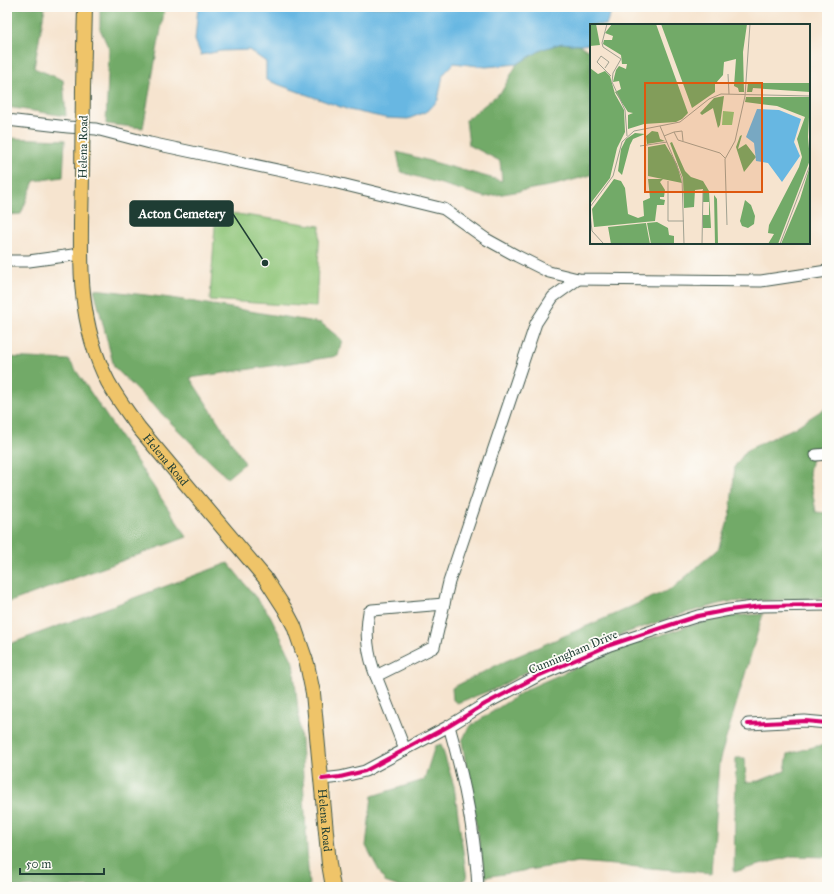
<svg xmlns="http://www.w3.org/2000/svg" width="834" height="894" viewBox="0 0 834 894" font-family="'IM FELL Great Primer',serif">
<style>
.green{fill:#8ec578;stroke:#568156}
.forest{fill:#72aa68;stroke:#48744e}
.water{fill:#67b7e2;stroke:#437a8b}
.lines{fill:none;stroke-linecap:round;stroke-linejoin:round}
.minor-casing{stroke:#3f564b;stroke-width:13}
.major-casing{stroke:#3f564b;stroke-width:16}
.minor{stroke:#fff;stroke-width:11}
.major{stroke:#efc469;stroke-width:14}
.major-bridge-casing{stroke:#3f564b;stroke-width:16;stroke-linecap:butt}
.major-bridge{stroke:#efc469;stroke-width:14}
.cycleway-casing{stroke:#fdfcf7;stroke-width:6}
.cycleway{stroke:#d6006c;stroke-width:4}
.labels{text-anchor:middle;stroke-width:3.5;stroke-linejoin:round;paint-order:stroke}
.street-label{font-size:12px;fill:#1f3d34;stroke:#fdfcf7}
.inset-road{fill:none;stroke:#a0a191;stroke-width:1}
.view{fill:#de580e;fill-opacity:0.15;stroke:#de580e;stroke-width:2}
.inset-edge{fill:none;stroke:#1f3d34;stroke-width:2}
.leader{fill:none;stroke:#1f3d34;stroke-width:1.5}
.callout-dot{fill:#1f3d34;stroke:#fdfcf7;stroke-width:1.5}
.callout{fill:#1f3d34;stroke:#1f3d34;stroke-width:1.5}
.callout-label{font-size:13px;text-anchor:middle;font-weight:bold;fill:#fff}
</style>
<rect width="100%" height="100%" fill="#fdfcf7"/>
<filter id="ink" filterUnits="userSpaceOnUse"><feTurbulence type="fractalNoise" baseFrequency=".025" numOctaves="2"/><feDisplacementMap in="SourceGraphic" scale="8" xChannelSelector="R" yChannelSelector="G"/><feConvolveMatrix kernelMatrix="1 2 1 2 8 2 1 2 1" color-interpolation-filters="sRGB"/></filter>
<filter id="wash" filterUnits="userSpaceOnUse"><feTurbulence type="fractalNoise" baseFrequency=".012" numOctaves="4" result="noise"/><feDisplacementMap in="SourceGraphic" scale="16" xChannelSelector="R" yChannelSelector="G"/><feGaussianBlur stdDeviation="0.9" result="paint"/><feColorMatrix in="noise" values="0 0 0 0 0 0 0 0 0 0 0 0 0 0 0 0 0 1.4 0 .05"/><feComposite in="paint" operator="in"/></filter>
<g filter="url(#wash)">
<rect width="100%" height="100%" fill="#f6e4cf"/>
<path class="green" d="M216,211L320,226L316,307L210,300Z"/>
<g class="forest">
<path d="M7,7H45L34,68L63,80L66,116L7,107Z"/>
<path d="M100,7H165L143,128L106,124L109,49L100,29Z"/>
<path d="M562,43L579,45L591,52V175L555,185L485,197L401,172L397,152L502,181L500,161L469,145L466,120L502,91L517,64L543,49Z"/>
<path d="M7,138L65,140L63,177L34,181L21,214L7,215Z"/>
<path d="M94,289L171,298L321,323L342,340L338,356L190,378L245,463L227,478L114,367Z"/>
<path d="M7,357L69,360L187,537L7,603Z"/>
<path d="M827,407V451L813,452L809,473L816,512L827,513V598L727,602L679,615L614,637L524,673L497,688L457,703L453,700L452,688L499,664L608,617L673,588L720,547L730,515L735,466L747,450L794,428Z"/>
<path d="M228,563L270,615L293,662L301,740L309,887H7V645Z"/>
<path d="M763,614L719,762L711,873L578,862L485,877L462,741L469,727L527,689L620,648L689,626L731,616Z"/>
<path d="M441,744L454,786L467,879L439,887H399L385,882L366,846L372,796L424,780L435,746Z"/>
<path d="M817,746H827V857L793,856L734,872L736,758H745L746,782L759,781L785,771L788,754Z"/>
</g>
<path class="water" d="M198,7H613L606,25H591V44L579,45L562,43L543,49L517,64L486,67L454,63L443,75L438,100L428,111L408,119L386,118L349,110L266,80V62L249,50L221,51L201,55L195,40Z"/>
</g>
<g filter="url(#ink)">
<g class="lines">
<g class="minor-casing">
<g id="minor">
<path d="M7,120L68,127L96,129L150,143L329,181L444,209L486,239L517,256L549,272L578,279L761,281L827,271"/>
<path d="M7,261H29L80,254"/>
<path d="M816,455L827,454"/>
<path d="M376,676C368,656 365,634 369,612L372,610L444,604"/>
<path d="M748,724L805,721L827,723"/>
<path d="M449,726C464,778 475,833 478,887"/>
<path d="M405,750L376,676L434,647L449,582L536,323L553,297L578,279"/>
<path d="M322,779L340,777L365,771L449,726L485,704L538,676L610,645L673,624L698,616L729,610L762,606L827,605"/>
</g>
</g>
<g class="major-casing">
<g id="major">
<path d="M83,88L85,7"/>
<path id="s1" d="M82,175C81,246 74,316 108,382C117,398 128,413 139,428L265,578L285,609L294,626L307,664L313,693L329,864L333,887"/>
</g>
</g>
<use href="#minor" class="minor"/>
<use href="#major" class="major"/>
<g class="major-bridge-casing">
<path id="major-bridge" d="M82,175L83,88"/>
</g>
<use href="#major-bridge" class="major-bridge"/>
<g class="cycleway-casing">
<g id="cycleway">
<path d="M748,724L805,721L827,723"/>
<path d="M322,779L340,777L365,771L449,726L485,704L538,676L610,645L673,624L698,616L729,610L762,606L827,605"/>
</g>
</g>
<use href="#cycleway" class="cycleway"/>
</g>
</g>
<g class="labels">
<g class="street-label">
<text transform="translate(83 147) rotate(-89)" y="4">Helena Road</text>
<text dy="4" stroke="none"><textPath href="#s1" startOffset="308">Helena Road</textPath></text>
<text transform="translate(573 652) rotate(-23)" y="4">Cunningham Drive</text>
<text dy="4" stroke="none"><textPath href="#s1" startOffset="716">Helena Road</textPath></text>
</g>
</g>
<g transform="translate(590 24)">
<rect width="220" height="220" fill="#f6e4cf"/>
<path d="M133,87L144,88L142,101H132Z" fill="#8ec578"/>
<path d="M0,0H6L10,21L0,22ZM22,0H66L98,89L92,95L86,98L54,100L38,105V91L43,89L38,88L25,68L31,65L29,57L23,58L26,46L29,42L36,45L37,40H32L31,31L13,20L14,16H22L23,12L15,9ZM71,0H157L153,28L154,68H149L148,64L144,62L146,35L134,38L133,51L125,60V68L102,84ZM0,44L8,50L15,47L20,52L25,70L34,86L35,108L27,124L20,154L0,180ZM158,59H220V68L163,64L162,68H157ZM134,72L130,101L128,104L123,84L112,91L110,89L124,74ZM156,73H220L218,113L220,136L188,220H178L184,210L178,209L179,201L209,143L212,133L207,115L215,93L187,82L155,78ZM62,107L68,108L70,115L75,117L57,120L56,112ZM45,109L55,110L43,115L40,121L32,151L28,147L31,125L36,115ZM152,111L148,125L156,120L166,133L154,148L146,123L150,112ZM82,118L95,147L101,153L113,157L119,167L121,204H113L112,191H119V178H113V165L105,166L104,183L94,184L93,154L80,119ZM75,120L87,140L92,159L58,152V123ZM220,142V220H191L210,175ZM24,155L31,157L35,164L38,190L48,194L54,192L53,177L60,174L58,155H73L70,158L75,166L74,173H70V175L75,176L74,181H67L65,197L4,203L2,185ZM124,171L127,175L128,220H125ZM155,176L161,181L165,192L164,200L158,204L152,202L150,197ZM67,198L78,204L79,211L84,212V219L89,220H61L57,199ZM56,199L60,220H21L18,203Z" fill="#72aa68"/>
<path d="M167,85L189,86L211,95L204,118L210,132L192,158L178,139L166,137L164,119L156,113Z" fill="#67b7e2"/>
<path class="inset-road" d="M17,0L12,19L13,23L31,35L23,49L22,58L35,86L37,112M15,44L19,38L11,32L7,38L21,52M138,50L139,70M70,102L92,154L94,220M84,108L92,107L93,117M74,112L84,108L88,116L130,129L135,134M50,122L77,118M78,157V197H94M0,183L23,152L32,118L44,107L90,98L119,75L131,70L220,72M0,189L2,207L13,219M137,201L135,135L145,117L155,72L160,0M112,220L113,166M190,220L220,141"/>
<path class="view" d="M55,59H172V168H55Z"/>
<rect width="220" height="220" class="inset-edge"/>
</g>
<path class="leader" d="M265 263L233 214"/>
<circle class="callout-dot" cx="265" cy="263" r="4"/>
<rect class="callout" x="130" y="201" width="103" height="25" rx="4"/>
<g class="callout-label">
<text x="182" y="218">Acton Cemetery</text>
</g>
<rect width="834" height="894" fill="none" stroke="#fdfcf7" stroke-width="24"/>
<path d="M20 868v6h84v-6" fill="none" stroke="#1f3d34" stroke-width="2"/>
<text x="26" y="868" font-size="12" fill="#1f3d34" stroke="#fdfcf7" stroke-width="3" paint-order="stroke">50 m</text>
</svg>
